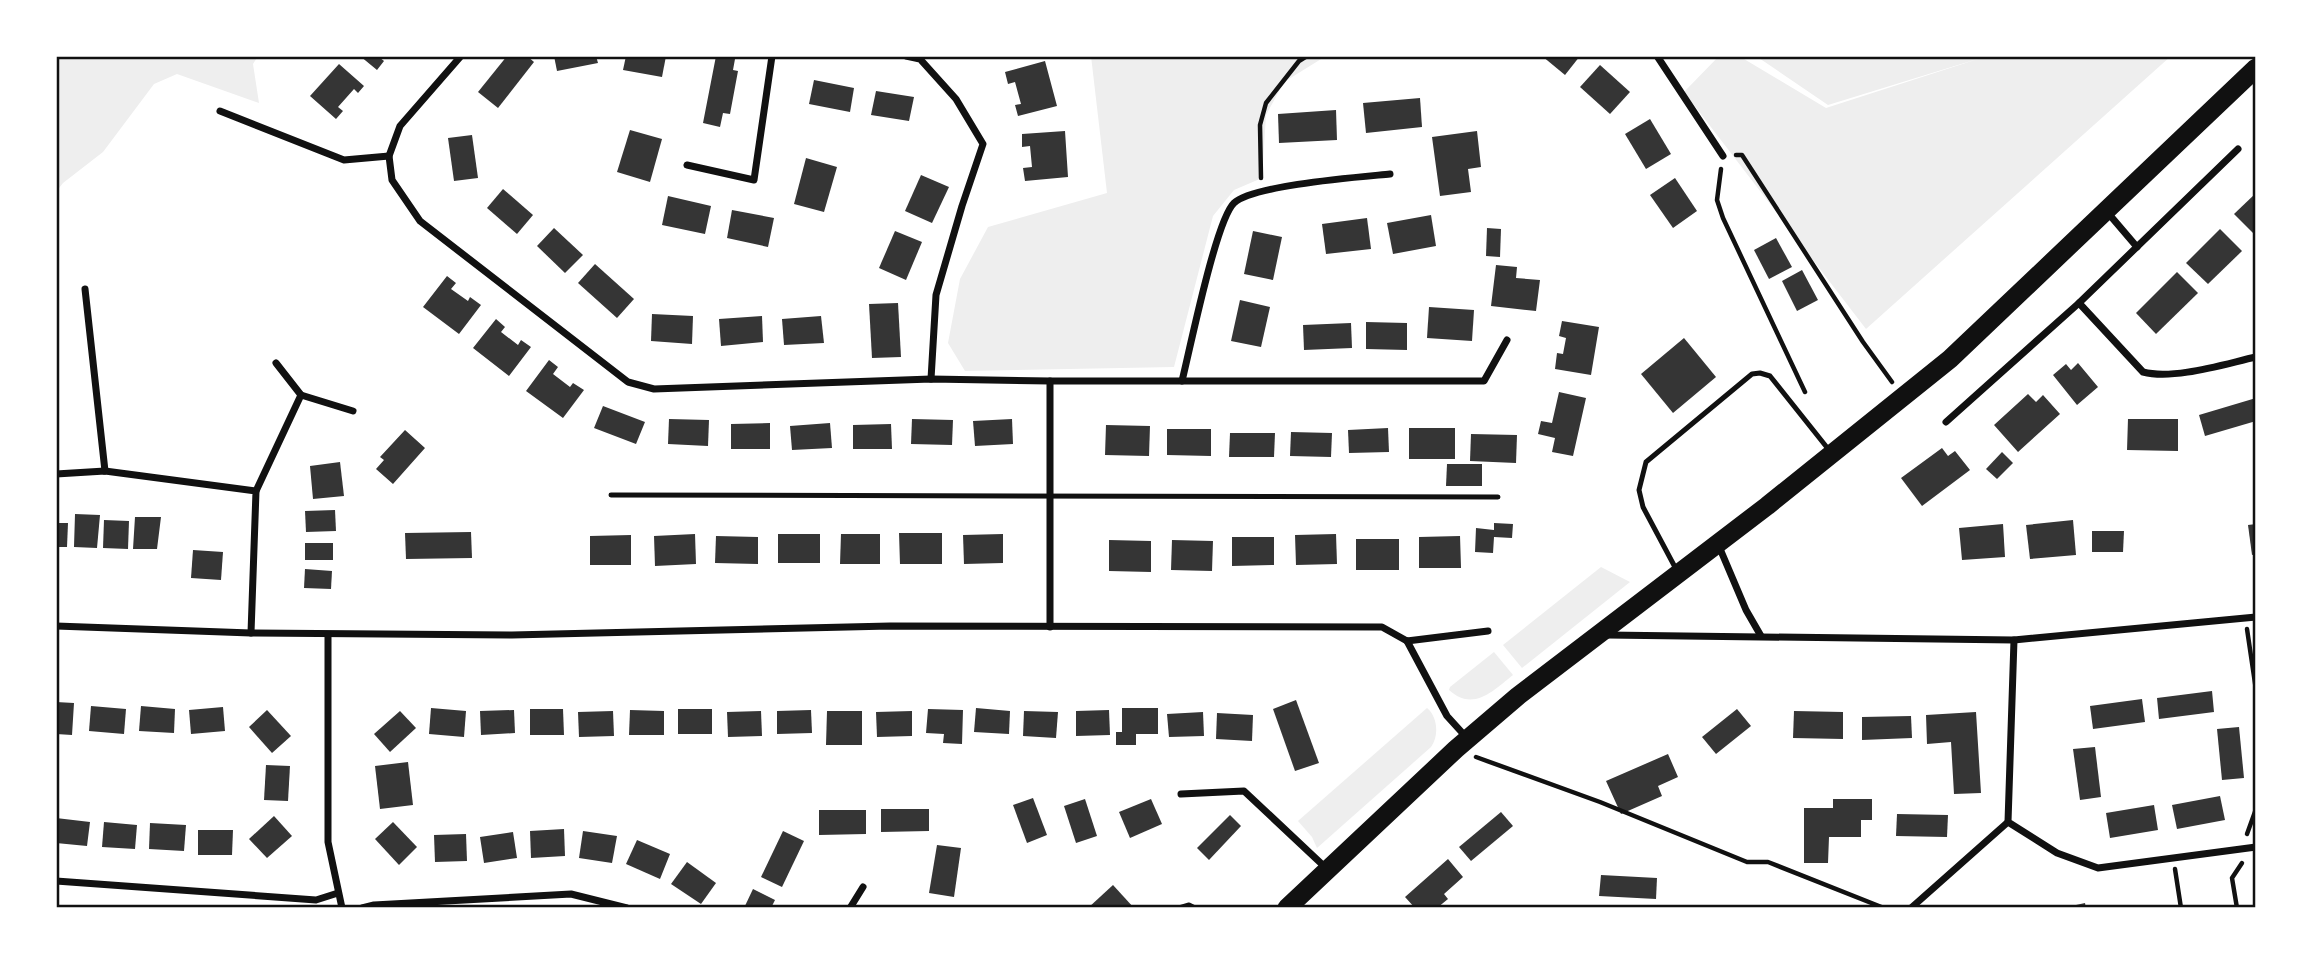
<svg xmlns="http://www.w3.org/2000/svg" width="2312" height="964" viewBox="0 0 2312 964" font-family="'Alegreya Sans',sans-serif">
<style>
.green{fill:#eee}
.building{fill:#353535}
.lines{fill:none;stroke-linecap:round;stroke-linejoin:round}
.path{stroke:#111;stroke-width:4.5}
.service{stroke:#111;stroke-width:5}
.minor{stroke:#111;stroke-width:7}
.trunk{stroke:#111;stroke-width:19}
.neatline{fill:none;stroke:#111;stroke-width:2.5}
</style>
<rect width="100%" height="100%" fill="#fff"/>
<g class="green">
<path d="M56,56H258L253,64L259,103L177,74L154,84L103,152L63,183L56,192Z"/>
<path d="M1091,56H1326L1284,82L1266,115L1262,178L1234,190L1213,216L1174,367L965,371L948,343L960,279L988,227L1107,193Z"/>
<path d="M1719,56H1739L1826,108L1984,57L1828,105L1756,56H2171L1866,329L1684,92Z"/>
<path d="M1601,567L1630,582L1522,668L1503,645Z"/>
<path d="M1494,652L1513,675C1493,691 1473,712 1449,690L1450,687Z"/>
<path d="M1427,708C1438,717 1439,736 1431,747L1317,848L1312,837L1298,821Z"/>
</g>
<g class="building">
<path d="M360,56H380L379,57L384,61L377,70Z"/>
<path d="M507,56H527L534,62L498,108L478,92Z"/>
<path d="M554,56H596L598,63L557,71Z"/>
<path d="M626,56H666L662,77L623,70Z"/>
<path d="M716,56L735,59L733,70L738,71L730,114L723,113L720,127L703,123Z"/>
<path d="M1542,56H1580L1565,75Z"/>
<path d="M1045,61L1057,106L1018,116L1015,105L1021,104L1015,82L1008,84L1005,72Z"/>
<path d="M339,64L364,86L358,93L354,89L338,107L343,111L336,119L310,96Z"/>
<path d="M1600,65L1630,92L1610,114L1580,87Z"/>
<path d="M814,80L854,88L850,112L809,104Z"/>
<path d="M876,91L914,97L909,121L871,115Z"/>
<path d="M1420,98L1422,127L1366,133L1363,103Z"/>
<path d="M1336,110L1337,140L1279,143L1278,114Z"/>
<path d="M1650,119L1671,154L1646,169L1625,134Z"/>
<path d="M630,130L662,139L650,182L617,172Z"/>
<path d="M1065,131L1068,177L1025,181L1023,168L1032,167L1030,146L1022,147V134Z"/>
<path d="M1477,131L1481,167L1468,169L1471,192L1440,196L1432,137Z"/>
<path d="M472,135L478,178L454,181L448,138Z"/>
<path d="M806,158L837,167L824,212L794,204Z"/>
<path d="M921,175L949,187L932,223L905,211Z"/>
<path d="M1675,178L1697,211L1673,228L1650,195Z"/>
<path d="M503,189L533,215L517,234L487,208Z"/>
<path d="M2256,193V236L2234,214Z"/>
<path d="M668,196L711,206L705,234L662,225Z"/>
<path d="M732,210L774,218L768,247L727,238Z"/>
<path d="M1431,215L1436,246L1393,254L1387,223Z"/>
<path d="M1367,218L1371,249L1326,254L1322,224Z"/>
<path d="M554,228L583,255L565,273L537,246Z"/>
<path d="M1487,228L1501,229L1500,257L1486,256Z"/>
<path d="M2220,229L2242,251L2208,284L2186,263Z"/>
<path d="M895,231L922,242L906,280L879,268Z"/>
<path d="M1253,231L1282,237L1273,280L1244,274Z"/>
<path d="M1776,238L1792,267L1769,279L1754,250Z"/>
<path d="M595,264L634,299L617,318L578,283Z"/>
<path d="M1496,265L1517,267L1516,278L1540,280L1536,311L1491,306Z"/>
<path d="M1802,270L1818,300L1797,311L1782,281Z"/>
<path d="M2177,272L2198,293L2156,334L2136,313Z"/>
<path d="M447,276L456,283L451,289L468,301L470,297L481,305L459,334L423,307Z"/>
<path d="M1240,300L1270,307L1261,347L1231,341Z"/>
<path d="M898,303L901,357L872,358L869,304Z"/>
<path d="M1429,307L1474,310L1472,341L1427,338Z"/>
<path d="M652,314L693,316L692,344L651,341Z"/>
<path d="M762,316L763,342L721,346L719,319Z"/>
<path d="M821,316L824,343L784,345L782,319Z"/>
<path d="M496,319L505,327L501,332L518,345L521,340L531,347L509,376L473,348Z"/>
<path d="M1562,321L1599,327L1591,375L1555,369L1557,353L1563,354L1566,338L1559,336Z"/>
<path d="M1366,322L1407,323V350L1366,349Z"/>
<path d="M1351,323L1352,348L1304,350L1303,325Z"/>
<path d="M1684,338L1716,377L1673,413L1641,374Z"/>
<path d="M549,360L558,367L553,374L570,387L573,383L584,390L563,418L526,391Z"/>
<path d="M2078,363L2098,387L2077,405L2053,375L2066,364L2071,370Z"/>
<path d="M1559,392L1586,398L1573,456L1552,452L1555,438L1538,434L1541,421L1552,423Z"/>
<path d="M2028,394L2036,402L2043,395L2060,414L2018,452L1994,425Z"/>
<path d="M2256,398V421L2205,436L2199,415Z"/>
<path d="M603,406L645,422L636,444L594,428Z"/>
<path d="M669,419L709,420L708,446L668,444Z"/>
<path d="M912,419L953,420L952,445L911,444Z"/>
<path d="M1012,419L1013,444L975,446L973,421Z"/>
<path d="M2128,419H2178V451L2127,450Z"/>
<path d="M770,423V449H731V424Z"/>
<path d="M830,423L832,448L792,450L790,426Z"/>
<path d="M891,424L892,449H853V425Z"/>
<path d="M1106,425L1150,426L1149,456L1105,455Z"/>
<path d="M1388,428L1389,452L1349,453L1348,430Z"/>
<rect x="1409" y="428" width="46" height="31"/>
<path d="M1167,429H1211V456L1167,455Z"/>
<path d="M405,430L425,448L393,484L376,469L384,460L380,457Z"/>
<path d="M1291,432L1332,433L1331,457L1290,456Z"/>
<path d="M1230,433H1275L1274,457H1229Z"/>
<path d="M1471,434L1517,435L1516,463L1470,461Z"/>
<path d="M1942,448L1948,456L1955,451L1970,470L1922,506L1901,478Z"/>
<path d="M2002,452L2013,463L1997,479L1986,469Z"/>
<path d="M340,462L344,496L313,499L310,466Z"/>
<path d="M1447,464H1482V486H1446Z"/>
<path d="M335,510L336,531L306,532L305,511Z"/>
<path d="M75,514L100,515L97,548L74,547Z"/>
<path d="M135,517H161L157,549H133Z"/>
<path d="M104,520L129,521L128,549L103,548Z"/>
<path d="M2073,520L2076,555L2030,559L2026,525Z"/>
<path d="M56,523H68L67,547H56Z"/>
<path d="M1494,523L1513,524L1512,538L1494,537L1493,553L1475,552L1476,528L1494,530Z"/>
<path d="M2003,524L2005,557L1962,560L1959,528Z"/>
<path d="M2256,524V554L2252,555L2248,525Z"/>
<path d="M2092,531H2124L2123,552H2092Z"/>
<path d="M471,532L472,558L406,559L405,533Z"/>
<path d="M899,533H942V564H900Z"/>
<path d="M695,534L696,564L655,566L654,536Z"/>
<rect x="778" y="534" width="42" height="29"/>
<path d="M841,534H880V564H840Z"/>
<path d="M1003,534V563L964,564L963,535Z"/>
<path d="M1336,534L1337,564L1296,565L1295,535Z"/>
<path d="M631,535V565H590V536Z"/>
<path d="M716,536L758,537V564L715,563Z"/>
<path d="M1460,536L1461,568H1419V537Z"/>
<path d="M1232,537H1274V565L1232,566Z"/>
<rect x="1356" y="539" width="43" height="31"/>
<path d="M1109,540L1151,541V572L1109,571Z"/>
<path d="M1172,540L1213,541L1212,571L1171,570Z"/>
<rect x="305" y="543" width="28" height="17"/>
<path d="M193,550L223,552L221,580L191,578Z"/>
<path d="M305,569L332,571L331,589L304,588Z"/>
<path d="M2212,691L2214,712L2159,719L2157,698Z"/>
<path d="M2142,699L2145,722L2093,729L2090,706Z"/>
<path d="M1296,700L1319,763L1295,771L1273,709Z"/>
<path d="M56,702L74,703L72,735L56,734Z"/>
<path d="M91,706L126,709L124,734L89,731Z"/>
<path d="M141,706L175,709L174,733L139,731Z"/>
<path d="M223,707L225,731L191,734L189,710Z"/>
<path d="M431,708L466,711L464,737L429,734Z"/>
<path d="M976,708L1010,711L1009,734L974,732Z"/>
<path d="M1122,708H1158V734H1136V745H1116V732H1122Z"/>
<path d="M530,709H563L564,735H530Z"/>
<rect x="678" y="709" width="34" height="25"/>
<path d="M928,709L963,710L962,744L943,743L944,734L926,733Z"/>
<path d="M1737,709L1751,726L1716,754L1702,737Z"/>
<path d="M267,710L291,736L272,753L249,727Z"/>
<path d="M514,710L515,733L481,735L480,711Z"/>
<path d="M630,710L664,711V735H629Z"/>
<path d="M811,710L812,733L777,734V711Z"/>
<path d="M1109,710L1110,735L1076,736V711Z"/>
<path d="M400,711L416,728L390,752L374,734Z"/>
<path d="M613,711L614,736L579,737L578,712Z"/>
<path d="M761,711L762,736L728,737L727,712Z"/>
<path d="M827,711H862V745H826Z"/>
<path d="M912,711V736L877,737L876,712Z"/>
<path d="M1024,711L1058,712L1056,738L1023,736Z"/>
<path d="M1794,711L1843,712V739L1793,738Z"/>
<path d="M1203,712L1204,736L1169,737L1167,714Z"/>
<path d="M1976,712L1981,793L1954,794L1951,742L1927,744L1926,715Z"/>
<path d="M1217,713L1253,715L1252,741L1216,739Z"/>
<path d="M1911,716L1912,738L1862,740V717Z"/>
<path d="M2239,727L2244,778L2222,780L2217,729Z"/>
<path d="M2095,747L2101,797L2080,800L2073,749Z"/>
<path d="M1668,754L1678,777L1658,786L1662,796L1621,814L1606,781Z"/>
<path d="M408,762L413,805L380,809L375,766Z"/>
<path d="M266,765L290,766L288,801L264,800Z"/>
<path d="M2220,796L2225,820L2177,829L2172,805Z"/>
<path d="M1033,798L1047,835L1027,843L1013,805Z"/>
<path d="M1085,799L1097,836L1076,843L1064,806Z"/>
<path d="M1151,799L1162,824L1130,838L1119,812Z"/>
<path d="M1833,799H1872V820H1861V837H1829L1828,863H1804V808H1833Z"/>
<path d="M2154,805L2158,830L2110,838L2106,813Z"/>
<path d="M881,809H929V831L881,832Z"/>
<path d="M819,810H866V834L819,835Z"/>
<path d="M1501,812L1513,826L1471,861L1459,847Z"/>
<path d="M1897,814L1948,815L1947,837L1896,836Z"/>
<path d="M1230,815L1241,826L1209,860L1197,848Z"/>
<path d="M274,816L292,836L267,858L249,839Z"/>
<path d="M56,818L90,822L87,846L56,843Z"/>
<path d="M104,822L137,825L135,849L102,847Z"/>
<path d="M393,822L417,847L399,865L375,839Z"/>
<path d="M150,823L186,825L184,851L149,849Z"/>
<path d="M564,829L565,856L531,858L530,831Z"/>
<path d="M198,830H233L232,855H198Z"/>
<path d="M583,831L617,836L612,863L579,858Z"/>
<path d="M783,831L804,841L782,887L761,877Z"/>
<path d="M513,832L517,858L484,863L480,837Z"/>
<path d="M466,834L467,861L435,862L434,835Z"/>
<path d="M637,840L670,854L660,879L626,864Z"/>
<path d="M937,845L961,848L954,897L929,893Z"/>
<path d="M1448,859L1463,877L1444,894L1448,899L1437,908H1415L1405,897Z"/>
<path d="M687,862L716,883L701,904L671,884Z"/>
<path d="M1601,875L1657,878L1656,899L1599,896Z"/>
<path d="M1113,885L1134,908H1088Z"/>
<path d="M753,889L775,900L771,908H744Z"/>
<path d="M2085,903L2086,908H2067V907Z"/>
</g>
<g class="lines">
<g class="path">
<path d="M1736,155H1742L1863,342L1892,382"/>
<path d="M1721,169L1717,200L1723,218L1805,392"/>
<path d="M1261,178L1260,125L1266,103L1299,61L1307,56"/>
<path d="M2247,629L2256,690"/>
<path d="M1476,757L1600,802L1747,862H1768L1884,908"/>
<path d="M2247,834L2256,809"/>
<path d="M2175,869L2181,908"/>
<path d="M2237,908L2232,878L2242,863"/>
</g>
<g class="service">
<path d="M611,495L1498,497"/>
<path d="M1676,569L1643,507L1639,490L1646,462L1752,374L1760,373L1770,376L1829,450"/>
<path d="M1179,908L1189,905L1195,908"/>
</g>
<g class="minor">
<path d="M461,56L400,126L389,156L392,180L420,221L628,382L654,389L931,379L1050,381H1484L1507,340"/>
<path d="M906,56L920,59L956,99L983,144L962,206L936,295L931,379"/>
<path d="M1657,56L1723,156"/>
<path d="M220,111L344,160L389,156"/>
<path d="M687,165L754,180L772,56"/>
<path d="M2108,213L2137,247"/>
<path d="M85,289L105,471"/>
<path d="M2079,303L2143,372C2174,380 2224,364 2256,357"/>
<path d="M276,363L301,395L353,411"/>
<path d="M1182,381C1190,349 1216,220 1234,203C1253,185 1360,177 1390,174"/>
<path d="M1946,422L2079,303L2238,149"/>
<path d="M56,474L105,471L256,491L251,633"/>
<path d="M256,491L301,395"/>
<path d="M1718,544L1746,610L1761,636"/>
<path d="M56,626L251,633L512,635L890,626L1382,627L1407,641L1488,631"/>
<path d="M1050,627V381"/>
<path d="M328,635V842L342,908"/>
<path d="M1607,635L2014,640L2256,617"/>
<path d="M2014,640L2008,822L2057,853L2098,868L2256,847"/>
<path d="M1407,641L1447,716L1467,738"/>
<path d="M1181,794L1244,791L1326,868"/>
<path d="M56,881L316,900L338,893"/>
<path d="M362,908L374,905L571,894L627,908"/>
<path d="M850,908L863,887"/>
<path d="M1911,908L2008,822"/>
</g>
<path class="trunk" d="M1287,908L1456,749L1518,696L1767,506L1950,359L2256,68"/>
</g>
<rect width="2312" height="964" fill="none" stroke="#ffffff" stroke-width="116"/>
<rect x="58" y="58" width="2196" height="848" class="neatline"/>
</svg>
